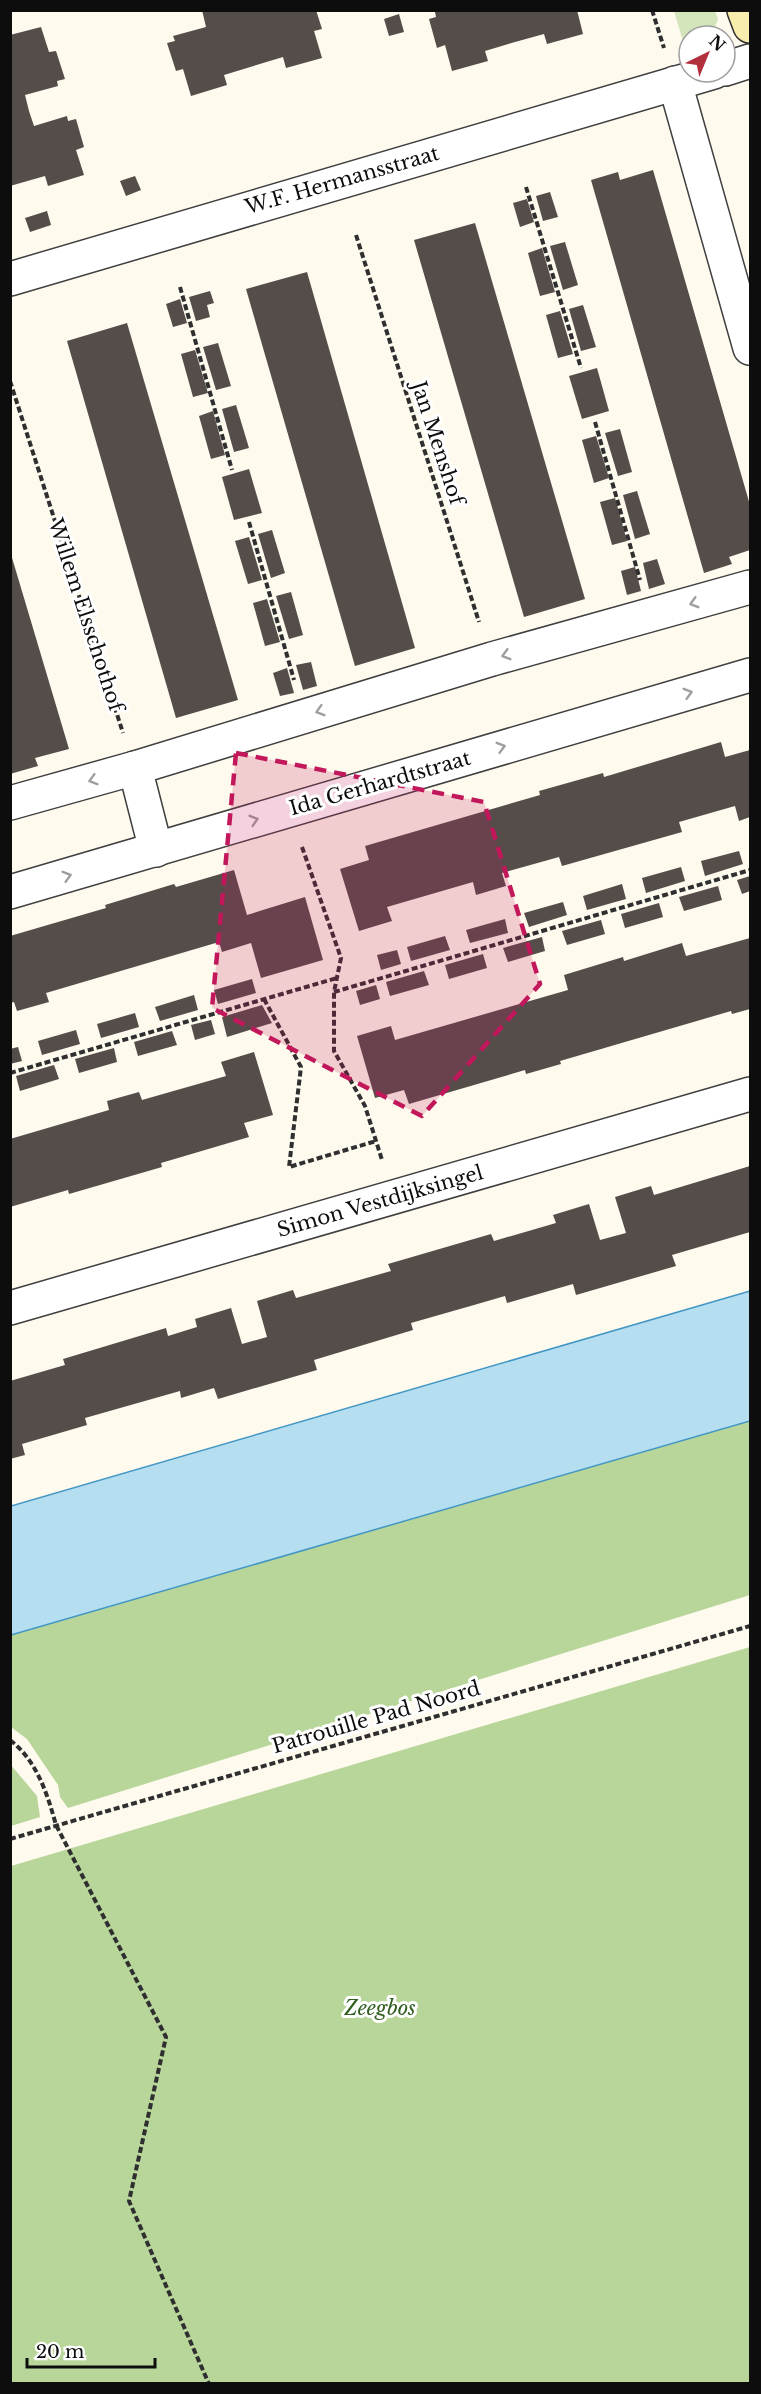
<svg xmlns="http://www.w3.org/2000/svg" width="761" height="2394" viewBox="0 0 761 2394" font-family="'Libre Baskerville',serif">
<style>
.green{fill:#d3e5ba}
.forest{fill:#b8d59a}
.water{fill:#b6def1;stroke:#4296c3;stroke-width:1.5}
.building{fill:#544d4a}
.lines{fill:none;stroke-linecap:round;stroke-linejoin:round}
.street-casing{stroke:#404040;stroke-width:36}
.secondary-casing{stroke:#2f2f2f;stroke-width:36}
.path{stroke:#2f2f2f;stroke-width:4;stroke-dasharray:6 3;stroke-linecap:butt}
.street{stroke:#fff;stroke-width:33}
.secondary{stroke:#f9edad;stroke-width:33}
.oneway{stroke:#9e9e9e}
.marked{fill:#c2185b;fill-opacity:0.2;stroke:#c2185b;stroke-width:4.5;stroke-dasharray:12 8;stroke-linejoin:round}
.labels{text-anchor:middle;stroke-width:6;stroke-linejoin:round;paint-order:stroke}
.street-label{font-size:20px;fill:#0d0d0d;stroke:#fff}
.park-label{font-size:20px;font-style:italic;fill:#325f22;stroke:#fff}
</style>
<rect width="100%" height="100%" fill="#fefaee"/>
<path class="green" d="M674,11H715L718,19L712,36H689V50L686,51Z"/>
<g class="forest">
<path d="M750,1421V1595L68,1808L60,1797L58,1785L27,1739L11,1727V1635Z"/>
<path d="M750,1647V2383H11V1866Z"/>
<path d="M10,1764L37,1796L40,1817L11,1826Z"/>
</g>
<path class="water" d="M750,1291V1421L11,1635V1506Z"/>
<g class="building">
<path d="M202,10H316L322,29L314,31L322,58L286,68L283,57L224,75L227,85L191,96L183,69L176,71L167,43L175,41L173,36L206,27Z"/>
<path d="M442,10H577L583,34L547,44L544,34L515,42L485,51L488,61L452,71L445,45L437,48L429,19L436,17L435,12Z"/>
<path d="M399,14L404,32L389,36L384,19Z"/>
<path d="M41,27L49,52L56,51L65,79L57,81L58,86L25,95L29,111L34,126L67,116L68,121L76,119L84,147L76,150L84,175L48,186L45,176L10,186V35Z"/>
<path d="M653,170L750,505V550L729,557L732,564L704,573L591,180L618,172L620,180Z"/>
<path d="M135,176L141,190L126,196L120,181Z"/>
<path d="M550,192L558,217L543,221L536,196Z"/>
<path d="M527,199L534,222L520,227L513,203Z"/>
<path d="M47,211L51,225L30,232L25,218Z"/>
<path d="M475,223L585,599L524,617L414,240Z"/>
<path d="M565,242L578,285L563,290L550,246Z"/>
<path d="M542,248L555,292L540,296L528,253Z"/>
<path d="M307,272L415,648L355,666L246,289Z"/>
<path d="M210,291L214,303L207,305L210,317L196,321L189,297Z"/>
<path d="M180,299L187,323L173,327L166,304Z"/>
<path d="M583,305L596,347L581,351L569,309Z"/>
<path d="M560,311L573,354L558,358L546,315Z"/>
<path d="M127,323L238,700L176,718L67,341Z"/>
<path d="M218,343L231,386L216,390L203,347Z"/>
<path d="M195,350L208,393L193,397L181,354Z"/>
<path d="M597,368L609,411L582,419L569,376Z"/>
<path d="M236,405L249,448L234,452L222,409Z"/>
<path d="M213,411L225,455L211,459L199,416Z"/>
<path d="M620,429L632,472L618,476L605,433Z"/>
<path d="M596,436L609,478L594,483L582,440Z"/>
<path d="M249,469L262,513L234,520L222,477Z"/>
<path d="M637,491L650,534L635,539L623,495Z"/>
<path d="M615,498L627,541L612,545L600,502Z"/>
<path d="M272,530L285,573L271,578L258,534Z"/>
<path d="M249,537L262,580L248,584L235,541Z"/>
<path d="M10,551L69,749L35,758L38,766L10,774Z"/>
<path d="M657,559L665,584L649,589L643,563Z"/>
<path d="M635,567L641,591L627,595L621,571Z"/>
<path d="M291,592L303,635L289,639L276,596Z"/>
<path d="M267,599L280,642L265,646L253,603Z"/>
<path d="M311,662L317,686L303,690L296,665Z"/>
<path d="M287,668L294,693L280,696L273,673Z"/>
<path d="M721,742L725,757L750,750V817L739,821L735,806L679,822L682,832L562,866L559,857L502,873L506,886L476,895L473,882L387,907L392,921L359,931L340,869L369,860L365,846L540,795L539,791L603,773L604,777Z"/>
<path d="M739,851L743,864L705,876L701,861Z"/>
<path d="M681,867L685,881L646,893L642,878Z"/>
<path d="M234,870L247,915L305,897L323,960L261,978L251,943L222,952L219,942L46,993L49,1002L17,1011L14,1002L10,1003V936L106,908L105,905L174,884L176,887Z"/>
<path d="M750,876V891L742,894L737,880Z"/>
<path d="M622,884L626,899L587,910L583,896Z"/>
<path d="M718,886L722,900L684,911L679,897Z"/>
<path d="M563,902L567,915L529,927L524,913Z"/>
<path d="M659,903L663,917L625,928L621,914Z"/>
<path d="M505,919L508,933L470,943L466,930Z"/>
<path d="M601,920L605,934L567,945L562,931Z"/>
<path d="M445,936L450,950L411,961L407,947Z"/>
<path d="M542,937L545,951L508,962L503,948Z"/>
<path d="M750,938V1009L732,1014L731,1011L560,1061L561,1064L526,1074L525,1070L409,1104L404,1090L375,1098L357,1036L391,1026L395,1040L568,990L564,975L623,957L624,961L682,943L686,956Z"/>
<path d="M397,950L401,964L381,970L377,955Z"/>
<path d="M483,954L487,968L449,979L445,965Z"/>
<path d="M424,971L429,985L390,996L386,982Z"/>
<path d="M252,979L256,993L218,1004L214,990Z"/>
<path d="M376,985L380,999L360,1005L356,991Z"/>
<path d="M194,995L198,1010L160,1021L155,1007Z"/>
<path d="M262,1005L272,1023L227,1037L222,1017Z"/>
<path d="M135,1013L139,1027L101,1038L97,1024Z"/>
<path d="M211,1020L215,1034L195,1040L191,1025Z"/>
<path d="M76,1030L80,1044L42,1055L38,1041Z"/>
<path d="M172,1031L177,1045L138,1056L134,1042Z"/>
<path d="M18,1047L22,1061L10,1064V1049Z"/>
<path d="M114,1048L117,1062L79,1073L75,1059Z"/>
<path d="M254,1052L273,1115L244,1123L249,1137L161,1163L162,1167L69,1194L68,1190L10,1207V1139L109,1110L107,1101L139,1092L142,1100L226,1076L221,1062Z"/>
<path d="M54,1065L59,1079L20,1091L16,1076Z"/>
<path d="M750,1166V1232L672,1255L676,1266L576,1295L573,1284L507,1303L505,1296L474,1305L411,1323L413,1330L314,1360L317,1370L218,1399L214,1388L181,1398L180,1391L85,1418L87,1425L22,1444L25,1455L10,1459V1381L65,1365L63,1359L166,1328L168,1336L197,1327L195,1319L231,1308L242,1344L267,1337L257,1301L293,1290L296,1298L391,1271L388,1264L491,1234L494,1241L556,1223L553,1215L589,1204L600,1240L626,1233L615,1197L651,1186L654,1195Z"/>
</g>
<g class="lines">
<g class="street-casing">
<g id="street">
<path d="M725,69L750,61"/>
<path d="M675,83L750,348"/>
<path d="M10,279L714,72"/>
<path d="M135,768L156,850"/>
<path d="M10,803L135,768L492,659L750,587"/>
<path d="M10,892L750,675"/>
<path d="M10,1308L750,1094"/>
</g>
</g>
<g class="secondary-casing">
<path id="secondary" d="M744,10L750,26"/>
</g>
<g class="path">
<path d="M652,10L664,48"/>
<path d="M526,187L581,368"/>
<path d="M356,235L479,622"/>
<path d="M180,287L232,470"/>
<path d="M10,381L123,733"/>
<path d="M595,422L640,580"/>
<path d="M249,522L294,680"/>
<path d="M302,847L341,958L334,992V1051L365,1106L382,1160"/>
<path d="M334,992L750,870"/>
<path d="M264,999L301,1067L289,1167L376,1141"/>
<path d="M10,1073L337,978"/>
<path d="M10,1740C37,1761 47,1793 56,1825L166,2037L129,2201L209,2384"/>
<path d="M10,1839L750,1626"/>
</g>
<use href="#street" class="street"/>
<use href="#secondary" class="secondary"/>
</g>
<defs><path id="oneway-chevron" d="M-2-3.5L2.5 0L-2 3.5" fill="none" stroke-width="1.6" stroke-linecap="round" stroke-linejoin="round" transform="scale(1.5)"/></defs>
<g class="oneway">
<use href="#oneway-chevron" transform="translate(694 603) rotate(164)"/>
<use href="#oneway-chevron" transform="translate(506 655) rotate(164)"/>
<use href="#oneway-chevron" transform="translate(688 693) rotate(-16)"/>
<use href="#oneway-chevron" transform="translate(320 711) rotate(163)"/>
<use href="#oneway-chevron" transform="translate(501 747) rotate(-16)"/>
<use href="#oneway-chevron" transform="translate(93 780) rotate(164)"/>
<use href="#oneway-chevron" transform="translate(254 820) rotate(-17)"/>
<use href="#oneway-chevron" transform="translate(67 876) rotate(-16)"/>
</g>
<path class="marked" d="M236,753L484,802L540,984L422,1116L212,1008Z"/>
<g class="labels">
<g class="street-label">
<text transform="translate(342 180) rotate(-16)" y="7">W.F. Hermansstraat</text>
<text transform="translate(438 443) rotate(72)" y="7">Jan Menshof</text>
<text transform="translate(86 615) rotate(72)" y="7">Willem Elsschothof</text>
<text transform="translate(380 783) rotate(-16)" y="7">Ida Gerhardtstraat</text>
<text transform="translate(380 1201) rotate(-16)" y="7">Simon Vestdijksingel</text>
<text transform="translate(376 1717) rotate(-16)" y="7">Patrouille Pad Noord</text>
</g>
<g class="park-label">
<text x="380" y="2015">Zeegbos</text>
</g>
</g>
<rect width="761" height="2394" fill="none" stroke="#0d0d0d" stroke-width="24"/>
<g transform="translate(707 54) rotate(43)"><circle r="28" fill="#ffffff" stroke="#9e9e9e" stroke-width="1.5"/>
<path d="M0-4.5L10 22L0 15L-10 22Z" fill="#b22f3c"/>
<text y="-9" font-size="16" font-weight="bold" text-anchor="middle" fill="#0d0d0d">N</text>
</g>
<path d="M27 2358v9h128v-9" fill="none" stroke="#0d0d0d" stroke-width="3"/>
<text x="36" y="2358" font-size="18" fill="#0d0d0d" stroke="#ffffff" stroke-width="4.5" paint-order="stroke">20 m</text>
</svg>
